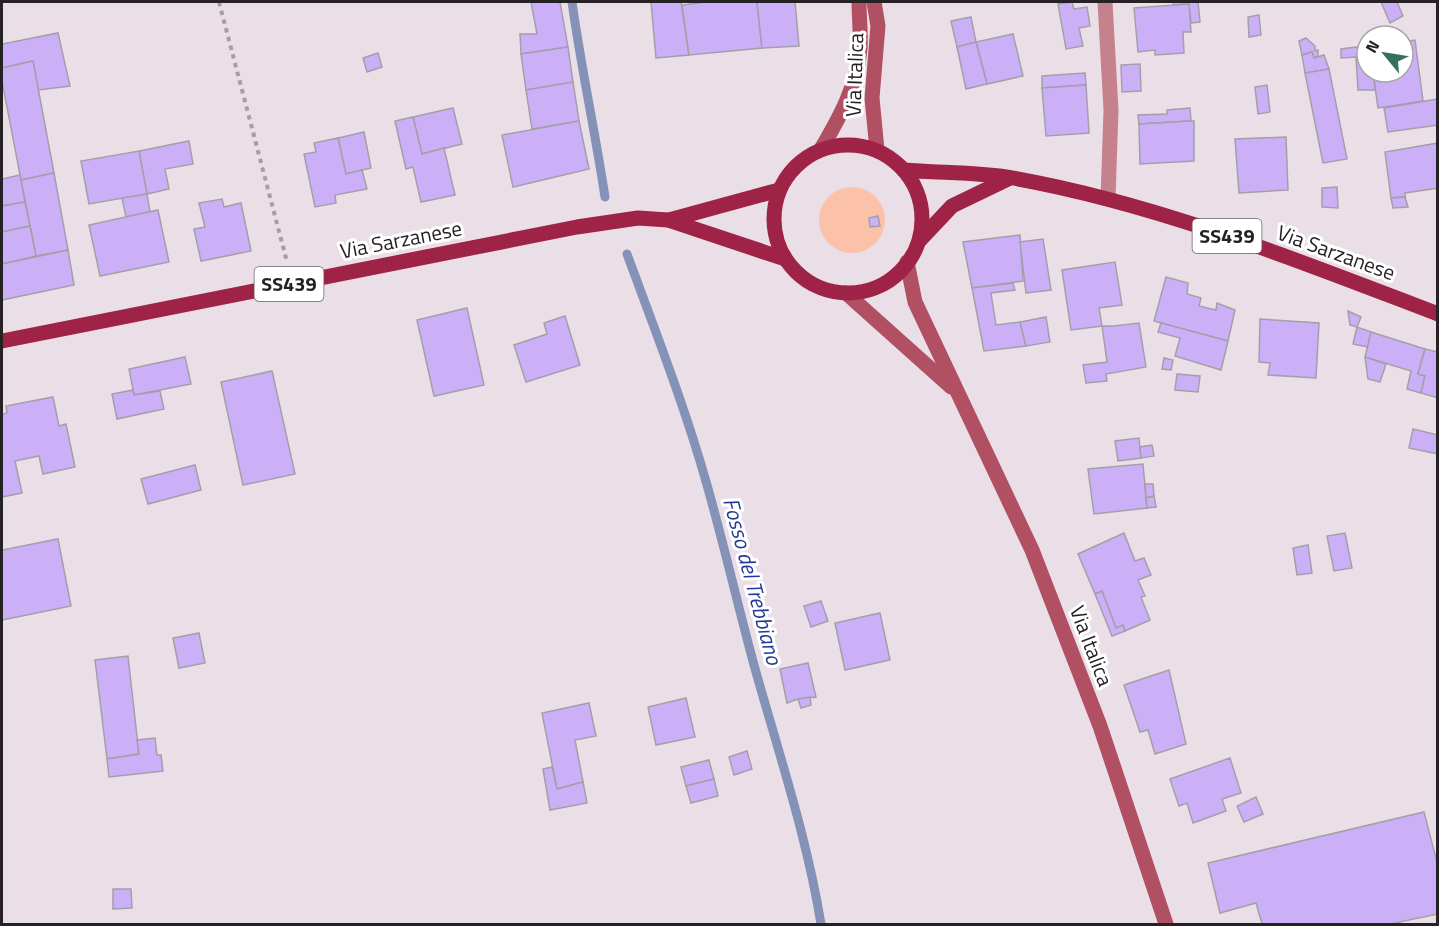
<svg xmlns="http://www.w3.org/2000/svg" width="1439" height="926" viewBox="0 0 1439 926" font-family="'Titillium Web',sans-serif">
<style>
.green{fill:#fbc1a9}
.lines{fill:none;stroke-linecap:round;stroke-linejoin:round}
.stream{stroke:#8592b7;stroke-width:9}
.building{fill:#ccb0f7;stroke:#a39faa;stroke-width:1.5}
.path{stroke:#a79ea4;stroke-width:4;stroke-dasharray:4.5 4.5;stroke-linecap:butt}
.street{stroke:#c6828c;stroke-width:15}
.secondary{stroke:#b14f63;stroke-width:15}
.primary{stroke:#9f2346;stroke-width:15}
.labels{text-anchor:middle;stroke-width:6;stroke-linejoin:round;paint-order:stroke}
.shield{fill:#fff;stroke:#666466;stroke-width:1.5}
.shield-label{font-size:20px;font-weight:bold;fill:#252124}
.street-label{font-size:21px;fill:#252124;stroke:#fff}
.water-label{font-size:22px;font-style:italic;fill:#243a99;stroke:#fff}
</style>
<rect width="100%" height="100%" fill="#ebdfe7"/>
<circle class="green" cx="852" cy="220" r="33"/>
<g class="lines">
<g class="stream">
<path d="M572,2C581,67 595,131 605,197"/>
<path d="M627,254C655,330 685,407 707,485C724,545 738,606 754,665C778,751 807,837 821,924"/>
</g>
</g>
<g class="building">
<path d="M531,2H560L568,47L521,54L520,34H537Z"/>
<path d="M651,2H681L689,55L656,58Z"/>
<path d="M699,2H757L762,48L689,55L682,5L700,3Z"/>
<path d="M757,2H795L799,46L762,48Z"/>
<path d="M1072,2L1074,9L1087,7L1090,26L1079,28L1083,46L1066,49L1058,4Z"/>
<path d="M1173,2H1198L1200,22L1191,23L1189,4L1174,5Z"/>
<path d="M1381,2H1397L1403,16L1390,23Z"/>
<path d="M1189,4L1191,32H1183L1184,53L1155,55V50L1138,52L1134,8Z"/>
<path d="M1259,15L1261,35L1249,37L1248,17Z"/>
<path d="M971,17L976,42L957,47L951,21Z"/>
<path d="M58,33L70,86L38,90L33,61L2,68V44Z"/>
<path d="M1013,34L1023,76L987,84L976,42Z"/>
<path d="M1306,38L1315,46V51L1318,50V56L1314,58L1312,52L1302,55L1299,41Z"/>
<path d="M1415,40L1423,101L1378,108L1373,72H1403V42Z"/>
<path d="M976,42L987,84L966,89L957,47Z"/>
<path d="M1365,46H1367V72H1373L1375,90H1358L1356,57L1341,58V49Z"/>
<path d="M568,47L573,82L526,90L521,54Z"/>
<path d="M1312,52L1314,58L1324,55L1329,69L1305,73L1302,55Z"/>
<path d="M378,53L382,67L367,72L363,58Z"/>
<path d="M33,61L54,173L21,180L2,81V68Z"/>
<path d="M1140,64L1141,91L1122,92L1121,65Z"/>
<path d="M1329,69L1347,159L1323,163L1305,73Z"/>
<path d="M1085,73L1086,85L1042,88V76Z"/>
<path d="M573,82L579,121L532,129L526,90Z"/>
<path d="M1086,85L1089,133L1046,136L1042,88Z"/>
<path d="M1267,85L1270,112L1258,114L1255,87Z"/>
<path d="M1438,99V125L1388,132L1384,108Z"/>
<path d="M453,108L462,144L422,154L413,117Z"/>
<path d="M1190,108L1191,121L1139,124L1138,115L1167,114V110Z"/>
<path d="M413,117L422,154L444,148L455,195L421,202L413,167L406,169L395,121Z"/>
<path d="M579,121L589,169L513,187L502,135Z"/>
<path d="M1191,121H1194V161L1140,164L1139,124Z"/>
<path d="M364,132L371,168L346,174L338,138Z"/>
<path d="M1286,137L1288,190L1239,193L1235,139Z"/>
<path d="M338,138L346,174L362,170L367,189L335,195L336,203L315,207L304,154L316,152L314,143Z"/>
<path d="M189,141L193,164L165,169L169,189L147,194L139,151Z"/>
<path d="M1438,143V188L1405,193V197L1391,198L1385,152Z"/>
<path d="M139,151L147,194L89,204L81,161Z"/>
<path d="M54,173L68,250L36,256L21,180Z"/>
<path d="M20,175L25,202L2,206V179Z"/>
<path d="M1337,187L1338,208L1322,207V188Z"/>
<path d="M147,194L150,212L126,217L122,198Z"/>
<path d="M1405,197L1408,207L1393,208L1391,198Z"/>
<path d="M222,199L224,207L241,203L251,251L201,261L194,229L205,227L199,203Z"/>
<path d="M25,202L30,226L2,232V206Z"/>
<path d="M158,210L169,262L100,276L89,225Z"/>
<path d="M878,216L880,226L870,227L869,218Z"/>
<path d="M30,226L36,256L2,264V232Z"/>
<path d="M1020,235L1023,281L972,288L963,242Z"/>
<path d="M1043,239L1051,290L1026,293L1020,242Z"/>
<path d="M68,250L74,285L2,300V264Z"/>
<path d="M1115,262L1122,305L1099,308L1102,326L1071,330L1062,270Z"/>
<path d="M1166,277L1188,283L1187,294L1201,298L1199,306L1216,310L1217,303L1235,310L1228,341L1154,321Z"/>
<path d="M1013,283L1015,290L991,293L996,325L1020,322L1026,346L984,351L972,288Z"/>
<path d="M467,308L484,385L434,396L417,320Z"/>
<path d="M1348,311L1361,317L1357,327L1350,325Z"/>
<path d="M565,316L580,365L526,382L514,345L547,334L544,323Z"/>
<path d="M1046,317L1050,342L1026,346L1020,322Z"/>
<path d="M1260,319L1319,323L1316,378L1268,375L1270,363L1259,362Z"/>
<path d="M1139,323L1146,367L1106,374L1107,381L1086,383L1083,365L1107,362L1102,326H1114Z"/>
<path d="M1161,323L1228,341L1221,370L1175,356L1180,338L1158,332Z"/>
<path d="M1357,327L1371,332L1368,347L1353,344Z"/>
<path d="M1371,332L1425,349L1418,374L1425,376L1421,393L1407,389L1411,371L1365,357Z"/>
<path d="M1425,349L1438,352V398L1421,393L1425,376L1418,374Z"/>
<path d="M185,357L191,384L134,395L129,369Z"/>
<path d="M1365,357L1386,364L1380,382L1368,379Z"/>
<path d="M1164,358L1173,360L1171,370L1162,369Z"/>
<path d="M272,371L295,474L243,485L221,382Z"/>
<path d="M1177,374L1200,376L1198,392L1175,390Z"/>
<path d="M133,390L134,395L160,391L164,409L117,419L112,394Z"/>
<path d="M53,397L59,426L66,424L75,467L43,474L39,456L15,461L22,493L2,497V414L7,413L6,406Z"/>
<path d="M1413,429L1438,435V454L1409,448Z"/>
<path d="M1139,438L1141,458L1118,461L1115,441Z"/>
<path d="M1152,445L1154,456L1141,458L1140,447Z"/>
<path d="M1143,464L1147,508L1094,514L1088,469Z"/>
<path d="M195,465L201,490L148,504L141,479Z"/>
<path d="M1145,484H1153L1154,496L1146,498Z"/>
<path d="M1154,496L1156,507L1147,508L1146,498Z"/>
<path d="M1124,533L1135,561L1144,558L1151,575L1138,580L1145,596L1141,597L1150,620L1125,631L1123,625L1116,628L1102,591L1095,594L1078,554Z"/>
<path d="M1345,533L1352,568L1334,571L1327,536Z"/>
<path d="M58,539L71,606L2,620V550Z"/>
<path d="M1308,545L1312,573L1297,575L1293,548Z"/>
<path d="M1102,591L1116,628L1123,625L1125,631L1112,636L1095,594Z"/>
<path d="M821,601L828,621L811,627L804,606Z"/>
<path d="M880,613L890,660L845,670L835,623Z"/>
<path d="M199,633L205,663L179,668L173,638Z"/>
<path d="M128,656L139,754L107,759L95,660Z"/>
<path d="M808,663L816,697L798,699L787,703L780,669Z"/>
<path d="M1169,670L1186,744L1155,754L1148,730L1140,732L1124,685Z"/>
<path d="M810,697L811,705L801,708L798,699Z"/>
<path d="M686,698L695,737L656,745L648,707Z"/>
<path d="M589,703L596,736L575,740L583,782L557,789L542,713Z"/>
<path d="M155,738L157,755H161L163,771L109,777L107,759L139,754L137,740Z"/>
<path d="M747,751L752,769L734,775L729,757Z"/>
<path d="M1230,758L1241,793L1222,799L1226,811L1193,823L1187,803L1179,806L1170,779Z"/>
<path d="M709,760L714,779L686,786L681,767Z"/>
<path d="M552,767L557,789L583,782L587,803L550,810L543,769Z"/>
<path d="M714,779L718,796L691,803L686,786Z"/>
<path d="M1256,797L1263,814L1244,822L1237,806Z"/>
<path d="M1424,812L1438,866V914L1390,924H1262L1256,903L1220,913L1208,863Z"/>
<path d="M113,889H131L132,908L113,909Z"/>
</g>
<g class="lines">
<path class="path" d="M219,2L287,262"/>
<path class="street" d="M1105,2L1111,110L1108,199"/>
<g class="secondary">
<path d="M874,2L878,26L872,98L877,150"/>
<path d="M821,149C840,117 857,86 860,49C861,33 859,17 859,2"/>
<path d="M907,262L915,302L1032,550L1100,726L1166,924"/>
<path d="M846,293L951,387"/>
</g>
<g class="primary">
<circle cx="848" cy="219" r="74"/>
<path d="M904,170C938,173 981,172 1013,178C1159,204 1299,261 1438,314"/>
<path d="M669,220L779,190"/>
<path d="M919,241L952,206L1008,179"/>
<path d="M2,341L577,227L638,218L668,220L785,259"/>
</g>
</g>
<g class="labels">
<g class="shield">
<rect x="1192.5" y="219" width="69" height="34" rx="4.5"/>
<rect x="254.5" y="267" width="69" height="34" rx="4.5"/>
</g>
<g class="shield-label">
<text x="1227" y="243">SS439</text>
<text x="289" y="291">SS439</text>
</g>
<g class="street-label">
<text transform="translate(855 75) rotate(-88)" y="7">Via Italica</text>
<text transform="translate(401 240) rotate(-11)" y="7">Via Sarzanese</text>
<text transform="translate(1336 253) rotate(20)" y="7">Via Sarzanese</text>
<text transform="translate(1091 646) rotate(69)" y="7">Via Italica</text>
</g>
<g class="water-label">
<text transform="translate(753 581) rotate(75)" y="8">Fosso del Trebbiano</text>
</g>
</g>
<rect width="1439" height="926" fill="none" stroke="#252124" stroke-width="6"/>
<g transform="translate(1385 54) rotate(300)"><circle r="28" fill="#ffffff" stroke="#a8a6a7" stroke-width="1.5"/>
<path d="M0-4.5L10 22L0 15L-10 22Z" fill="#36715b"/>
<text y="-9" font-size="16" font-weight="bold" text-anchor="middle" fill="#252124">N</text>
</g>
</svg>
